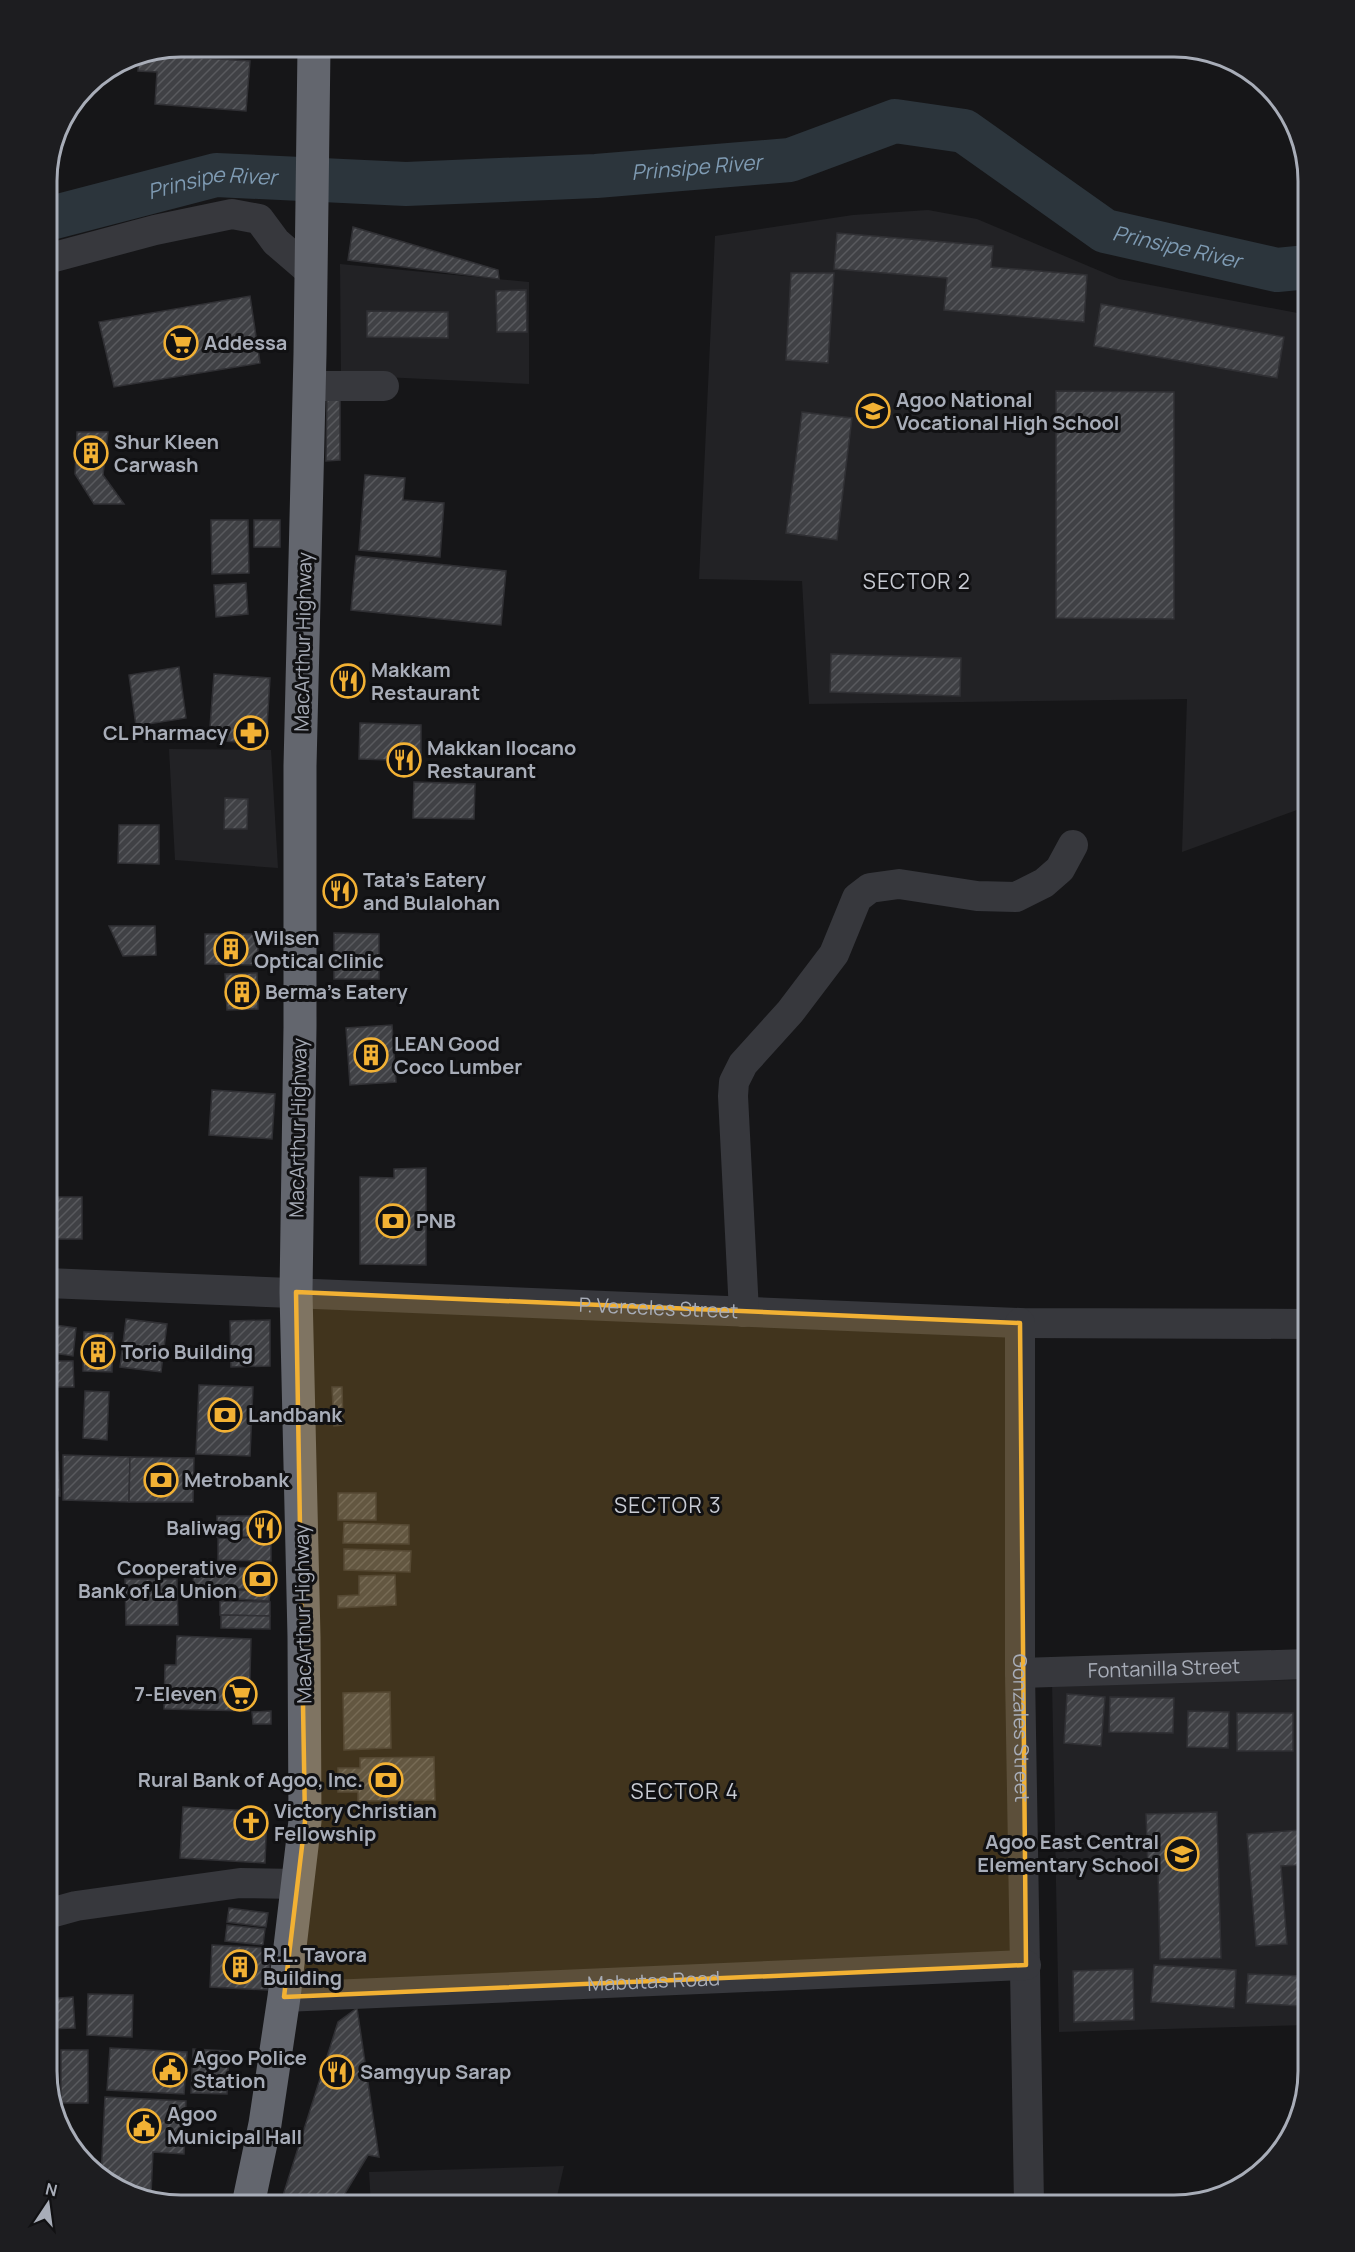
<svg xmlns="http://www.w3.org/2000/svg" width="1355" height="2252" viewBox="0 0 1355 2252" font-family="Manrope,sans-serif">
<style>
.built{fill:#222225}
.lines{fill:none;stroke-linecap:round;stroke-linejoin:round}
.river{stroke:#2c353c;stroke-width:44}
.building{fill:url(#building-hatch);stroke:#303034;stroke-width:1.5}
.minor{stroke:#37383d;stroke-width:30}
.highway{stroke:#63666e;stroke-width:33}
.marked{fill:#f2b134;fill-opacity:0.2;stroke:#f2b134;stroke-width:4.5;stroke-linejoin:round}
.labels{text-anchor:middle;stroke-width:6;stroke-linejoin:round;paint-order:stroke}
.poi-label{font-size:20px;font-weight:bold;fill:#a8adb8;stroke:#111113;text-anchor:start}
.street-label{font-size:20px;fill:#a8adb8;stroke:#111113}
.water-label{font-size:21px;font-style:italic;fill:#7f9bb3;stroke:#111113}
.neighbourhood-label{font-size:21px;letter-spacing:1.5px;fill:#c9ccd4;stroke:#111113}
.rim{fill:none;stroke:#a8adb8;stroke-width:3}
</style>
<defs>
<pattern id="building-hatch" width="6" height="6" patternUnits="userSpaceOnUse" patternTransform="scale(1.5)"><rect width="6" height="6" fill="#404145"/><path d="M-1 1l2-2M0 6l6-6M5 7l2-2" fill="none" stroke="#595a5e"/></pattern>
</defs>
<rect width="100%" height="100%" fill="#161618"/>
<g class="built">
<path d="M928,210L977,219L1119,279L1308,315V806L1182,852L1187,699L809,704L802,581L699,579L715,236L853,215Z"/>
<path d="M340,264L529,282V384L341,375Z"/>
<path d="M169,749L271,750L278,868L175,860Z"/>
<path d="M1308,1680V2025L1059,2032L1052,1682Z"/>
<path d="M564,2166L555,2205H371L369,2172Z"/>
</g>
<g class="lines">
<path class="river" id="s1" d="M47,219L216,175L406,184L596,176L790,160L895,121L964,131L1105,231L1277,270L1308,267"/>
</g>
<g class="building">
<rect x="208" y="47" width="63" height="5"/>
<path d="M142,54L250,61L246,111L155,104L157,72L138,71L139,55Z"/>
<path d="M353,227L498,270L499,279L348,260Z"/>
<path d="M837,233L993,246L991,267L1087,275L1084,322L944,310L947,278L834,269Z"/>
<path d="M791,273H834L828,363L786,360Z"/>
<path d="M526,290L527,332H497L496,291Z"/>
<path d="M250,296L260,363L114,387L99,322Z"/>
<path d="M1101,304L1284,337L1277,378L1094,346Z"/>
<path d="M367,311L448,312V338L367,337Z"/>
<path d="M1308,342V381L1302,380Z"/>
<path d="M1056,391L1174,392V619L1056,618Z"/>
<path d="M327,396H340V460L326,461Z"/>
<path d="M802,412L852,418L837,540L786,533Z"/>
<path d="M77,432H108L103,475L124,504H94L75,474Z"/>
<path d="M365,475L405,478L403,500L444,503L440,557L359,550Z"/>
<path d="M211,520H248L249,573L212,574Z"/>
<rect x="254" y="520" width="26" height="27"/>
<path d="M356,556L506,571L501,625L351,610Z"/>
<path d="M246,583L248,614L216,617L214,585Z"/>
<path d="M831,654L961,658L960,696L830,692Z"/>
<path d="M179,667L186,718L136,726L129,675Z"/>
<path d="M214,674L270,678L266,744L209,740Z"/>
<path d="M360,723L421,725V761L359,759Z"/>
<path d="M414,782L475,784L474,819L413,818Z"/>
<path d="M225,798L248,799L247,829H224Z"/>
<path d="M119,825H159V864L118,863Z"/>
<path d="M109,926H155L156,955L123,956Z"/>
<path d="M334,933L379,934V979H334Z"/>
<path d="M205,934H258V965L205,964Z"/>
<path d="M257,973L258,1009L227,1010L225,974Z"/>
<path d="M392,1025L396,1082L350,1085L346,1028Z"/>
<path d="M212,1090L275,1094L272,1139L209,1135Z"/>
<path d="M426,1168V1265L360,1264V1177L394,1178V1169Z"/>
<rect x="51" y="1197" width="31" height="42"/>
<path d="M126,1319L167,1324L161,1372L120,1367Z"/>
<path d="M270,1320V1366L231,1367L230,1321Z"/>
<path d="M47,1324L76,1328L73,1356L47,1352Z"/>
<path d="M84,1332L113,1333L112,1372L83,1371Z"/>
<path d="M47,1361H73L74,1387H47Z"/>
<path d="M199,1385L253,1387L250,1456L196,1454Z"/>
<path d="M332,1387H342L343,1425L334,1426Z"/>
<path d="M85,1391L109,1392L107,1440L83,1438Z"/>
<path d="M47,1452H58L60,1496H47Z"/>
<path d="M63,1455L130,1457L129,1502L63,1500Z"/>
<path d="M130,1457L194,1458L193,1502H129Z"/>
<rect x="338" y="1493" width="38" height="27"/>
<path d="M217,1516H269V1536L217,1537Z"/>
<path d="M344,1523L409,1525V1544L343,1543Z"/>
<path d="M218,1538L271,1539V1561L218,1560Z"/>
<path d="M344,1549L411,1551L410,1572L344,1570Z"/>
<path d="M194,1567L272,1568V1589H193Z"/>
<path d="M395,1575L396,1605L338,1608V1596L359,1595V1576Z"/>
<path d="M125,1579H177L178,1625H126Z"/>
<path d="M220,1589L270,1592L269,1601L220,1598Z"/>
<path d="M220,1601L270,1602V1616L220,1615Z"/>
<path d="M221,1615L270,1616V1629L221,1628Z"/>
<path d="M177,1636L251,1639L249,1711L164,1709L165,1665H176Z"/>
<path d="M390,1692L391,1748L344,1750L343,1693Z"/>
<path d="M1067,1694L1105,1697L1101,1746L1064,1743Z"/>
<path d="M1110,1697L1174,1698L1173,1733L1109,1732Z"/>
<path d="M271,1711V1724H253L252,1712Z"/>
<path d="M1188,1711L1229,1712L1228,1748L1187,1747Z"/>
<rect x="1237" y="1713" width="56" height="38"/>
<rect x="1304" y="1716" width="4" height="32"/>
<path d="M434,1757L435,1800L358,1801V1792H338V1768H360V1758Z"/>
<path d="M183,1807L267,1812L265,1863L180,1858Z"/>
<path d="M1217,1812L1221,1958L1160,1959L1158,1870H1148L1146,1814Z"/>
<path d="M1300,1830L1303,1865L1281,1866L1287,1944L1256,1946L1247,1834Z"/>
<path d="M229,1908L268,1913L266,1927L227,1922Z"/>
<path d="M227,1925L265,1929L263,1945L225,1941Z"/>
<path d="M212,1945L271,1948L268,1990L210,1987Z"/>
<path d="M1154,1965L1236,1970L1234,2008L1151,2002Z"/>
<path d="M1133,1969L1134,2020L1074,2022L1073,1971Z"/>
<path d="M1248,1974L1302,1976L1301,2006L1246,2003Z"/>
<path d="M88,1994L133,1995L132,2037L87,2035Z"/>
<path d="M73,1997L75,2028L47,2029V1999Z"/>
<path d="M357,2008L379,2157L368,2155L338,2205H280L338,2022Z"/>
<path d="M110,2048L187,2052L184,2094L107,2090Z"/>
<path d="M193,2049L229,2051L227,2094L191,2093Z"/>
<rect x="61" y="2050" width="27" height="53"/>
<path d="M105,2097L186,2101L184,2154L153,2152L151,2194L186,2196V2205H173L107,2183L101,2176Z"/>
</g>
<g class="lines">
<g class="minor">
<path d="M47,259L155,230L232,214L259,219L276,242L311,272"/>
<path d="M309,386H384"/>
<path id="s2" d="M47,1283L1020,1323L1308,1324"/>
<path d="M744,1312L733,1096L734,1082L743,1064L790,1012L834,954L857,898L870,888L899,884L977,896L1016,897L1044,883L1060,869L1073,845"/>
<path id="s3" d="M1020,1323V1673L1029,2205"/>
<path id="s4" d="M1020,1673L1308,1664"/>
<path d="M47,1914L76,1906L240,1883L298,1884"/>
<path id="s5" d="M284,1997L1026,1965"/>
</g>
<path class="highway" d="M248,2205L265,2124L284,1997L305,1821L304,1637L296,1292L300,1027V766L310,354L314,47"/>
</g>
<path class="marked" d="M296,1292L1020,1323L1026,1965L284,1997L305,1821Z"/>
<defs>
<g id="supermarket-ring" transform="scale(1.725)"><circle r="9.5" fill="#111113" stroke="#f2b134" stroke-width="1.5"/><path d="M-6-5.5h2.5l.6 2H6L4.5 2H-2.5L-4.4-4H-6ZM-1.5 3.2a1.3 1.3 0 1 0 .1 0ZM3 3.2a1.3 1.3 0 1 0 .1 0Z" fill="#f2b134"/></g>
<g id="school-ring" transform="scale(1.725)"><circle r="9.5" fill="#111113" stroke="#f2b134" stroke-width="1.5"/><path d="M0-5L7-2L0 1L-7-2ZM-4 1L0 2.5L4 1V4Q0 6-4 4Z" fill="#f2b134"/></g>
<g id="building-ring" transform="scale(1.725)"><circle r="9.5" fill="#111113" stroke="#f2b134" stroke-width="1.5"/><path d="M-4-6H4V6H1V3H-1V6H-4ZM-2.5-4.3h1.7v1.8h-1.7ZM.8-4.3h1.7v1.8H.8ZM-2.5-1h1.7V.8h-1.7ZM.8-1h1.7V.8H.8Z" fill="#f2b134"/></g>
<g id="restaurant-ring" transform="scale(1.725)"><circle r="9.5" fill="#111113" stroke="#f2b134" stroke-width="1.5"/><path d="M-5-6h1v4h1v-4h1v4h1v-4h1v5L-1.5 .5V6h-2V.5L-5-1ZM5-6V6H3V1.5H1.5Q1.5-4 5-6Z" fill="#f2b134"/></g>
<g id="pharmacy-ring" transform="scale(1.725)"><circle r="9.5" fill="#111113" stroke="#f2b134" stroke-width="1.5"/><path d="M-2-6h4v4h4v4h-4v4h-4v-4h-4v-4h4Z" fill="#f2b134"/></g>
<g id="bank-ring" transform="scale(1.725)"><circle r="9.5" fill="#111113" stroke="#f2b134" stroke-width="1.5"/><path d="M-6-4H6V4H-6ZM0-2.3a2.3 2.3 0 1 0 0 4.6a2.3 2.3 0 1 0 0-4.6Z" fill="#f2b134"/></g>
<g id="church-ring" transform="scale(1.725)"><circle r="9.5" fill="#111113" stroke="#f2b134" stroke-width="1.5"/><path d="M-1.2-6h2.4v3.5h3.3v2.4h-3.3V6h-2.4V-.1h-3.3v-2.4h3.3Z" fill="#f2b134"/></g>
<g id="civic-ring" transform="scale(1.725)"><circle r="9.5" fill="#111113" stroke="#f2b134" stroke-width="1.5"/><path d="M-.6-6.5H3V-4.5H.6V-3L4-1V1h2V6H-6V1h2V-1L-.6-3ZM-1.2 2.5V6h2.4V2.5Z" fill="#f2b134"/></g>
</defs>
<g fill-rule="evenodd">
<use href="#supermarket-ring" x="181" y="343"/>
<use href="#school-ring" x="873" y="411"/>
<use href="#building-ring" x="91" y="453"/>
<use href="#restaurant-ring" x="348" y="681"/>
<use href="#pharmacy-ring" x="251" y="733"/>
<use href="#restaurant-ring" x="404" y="760"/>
<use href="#restaurant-ring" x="340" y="891"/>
<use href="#building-ring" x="231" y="949"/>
<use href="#building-ring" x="242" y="992"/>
<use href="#building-ring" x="371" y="1055"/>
<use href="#bank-ring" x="393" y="1221"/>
<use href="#building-ring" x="98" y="1352"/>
<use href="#bank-ring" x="225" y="1415"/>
<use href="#bank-ring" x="161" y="1480"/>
<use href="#restaurant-ring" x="264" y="1528"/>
<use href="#bank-ring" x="260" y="1579"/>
<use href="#supermarket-ring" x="240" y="1694"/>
<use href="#bank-ring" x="386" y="1780"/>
<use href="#church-ring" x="251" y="1823"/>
<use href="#school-ring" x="1182" y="1854"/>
<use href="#building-ring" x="240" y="1967"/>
<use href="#civic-ring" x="170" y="2070"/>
<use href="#restaurant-ring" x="337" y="2072"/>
<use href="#civic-ring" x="144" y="2126"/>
</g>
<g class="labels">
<g class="poi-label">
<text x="204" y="350">Addessa</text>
<text x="896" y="407">Agoo National<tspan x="896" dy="23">Vocational High School</tspan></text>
<text x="114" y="449">Shur Kleen<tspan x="114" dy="23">Carwash</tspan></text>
<text x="371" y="677">Makkam<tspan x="371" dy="23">Restaurant</tspan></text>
<text x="228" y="740" text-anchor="end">CL Pharmacy</text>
<text x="427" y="755">Makkan Ilocano<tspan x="427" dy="23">Restaurant</tspan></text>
<text x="363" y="887">Tata's Eatery<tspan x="363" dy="23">and Bulalohan</tspan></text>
<text x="254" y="945">Wilsen<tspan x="254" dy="23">Optical Clinic</tspan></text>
<text x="265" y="999">Berma's Eatery</text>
<text x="394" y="1051">LEAN Good<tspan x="394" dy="23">Coco Lumber</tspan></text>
<text x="416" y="1228">PNB</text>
<text x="121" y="1359">Torio Building</text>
<text x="248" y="1422">Landbank</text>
<text x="184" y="1487">Metrobank</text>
<text x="241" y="1535" text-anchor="end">Baliwag</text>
<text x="237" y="1575" text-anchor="end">Cooperative<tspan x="237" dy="23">Bank of La Union</tspan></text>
<text x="217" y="1701" text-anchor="end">7-Eleven</text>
<text x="363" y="1787" text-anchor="end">Rural Bank of Agoo, Inc.</text>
<text x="274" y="1818">Victory Christian<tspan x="274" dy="23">Fellowship</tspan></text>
<text x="1159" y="1849" text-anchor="end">Agoo East Central<tspan x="1159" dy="23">Elementary School</tspan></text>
<text x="263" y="1962">R.L. Tavora<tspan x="263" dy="23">Building</tspan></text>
<text x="193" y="2065">Agoo Police<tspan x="193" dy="23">Station</tspan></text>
<text x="360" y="2079">Samgyup Sarap</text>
<text x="167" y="2121">Agoo<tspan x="167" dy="23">Municipal Hall</tspan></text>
</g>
<g class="street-label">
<text transform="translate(303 642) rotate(-89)" y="7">MacArthur Highway</text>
<text transform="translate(298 1128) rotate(-89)" y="7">MacArthur Highway</text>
<text dy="7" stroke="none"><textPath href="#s2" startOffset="612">P. Verceles Street</textPath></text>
<text transform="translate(303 1614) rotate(-91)" y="7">MacArthur Highway</text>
<text dy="7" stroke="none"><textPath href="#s4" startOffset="144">Fontanilla Street</textPath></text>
<text dy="7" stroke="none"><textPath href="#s3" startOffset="405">Gonzales Street</textPath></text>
<text dy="7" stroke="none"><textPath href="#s5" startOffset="370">Mabutas Road</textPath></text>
</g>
<g class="water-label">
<text dy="7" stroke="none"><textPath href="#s1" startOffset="656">Prinsipe River</textPath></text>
<text dy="7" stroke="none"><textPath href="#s1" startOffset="170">Prinsipe River</textPath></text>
<text dy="7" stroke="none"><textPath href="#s1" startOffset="1178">Prinsipe River</textPath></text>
</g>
<g class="neighbourhood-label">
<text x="917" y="589">SECTOR 2</text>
<text x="668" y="1513">SECTOR 3</text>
<text x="685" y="1799">SECTOR 4</text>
</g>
</g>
<path d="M0 0H1355V2252H0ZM181 57H1174A124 124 0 0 1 1298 181V2071A124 124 0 0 1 1174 2195H181A124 124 0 0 1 57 2071V181A124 124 0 0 1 181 57Z" fill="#1d1d20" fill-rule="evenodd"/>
<path class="rim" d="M181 57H1174A124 124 0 0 1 1298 181V2071A124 124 0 0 1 1174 2195H181A124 124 0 0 1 57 2071V181A124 124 0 0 1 181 57Z"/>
<g transform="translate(48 2204) rotate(13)" stroke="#111113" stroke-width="4.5" paint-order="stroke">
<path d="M0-4.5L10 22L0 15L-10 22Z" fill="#a8adb8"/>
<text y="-9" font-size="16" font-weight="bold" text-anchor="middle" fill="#a8adb8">N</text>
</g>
</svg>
